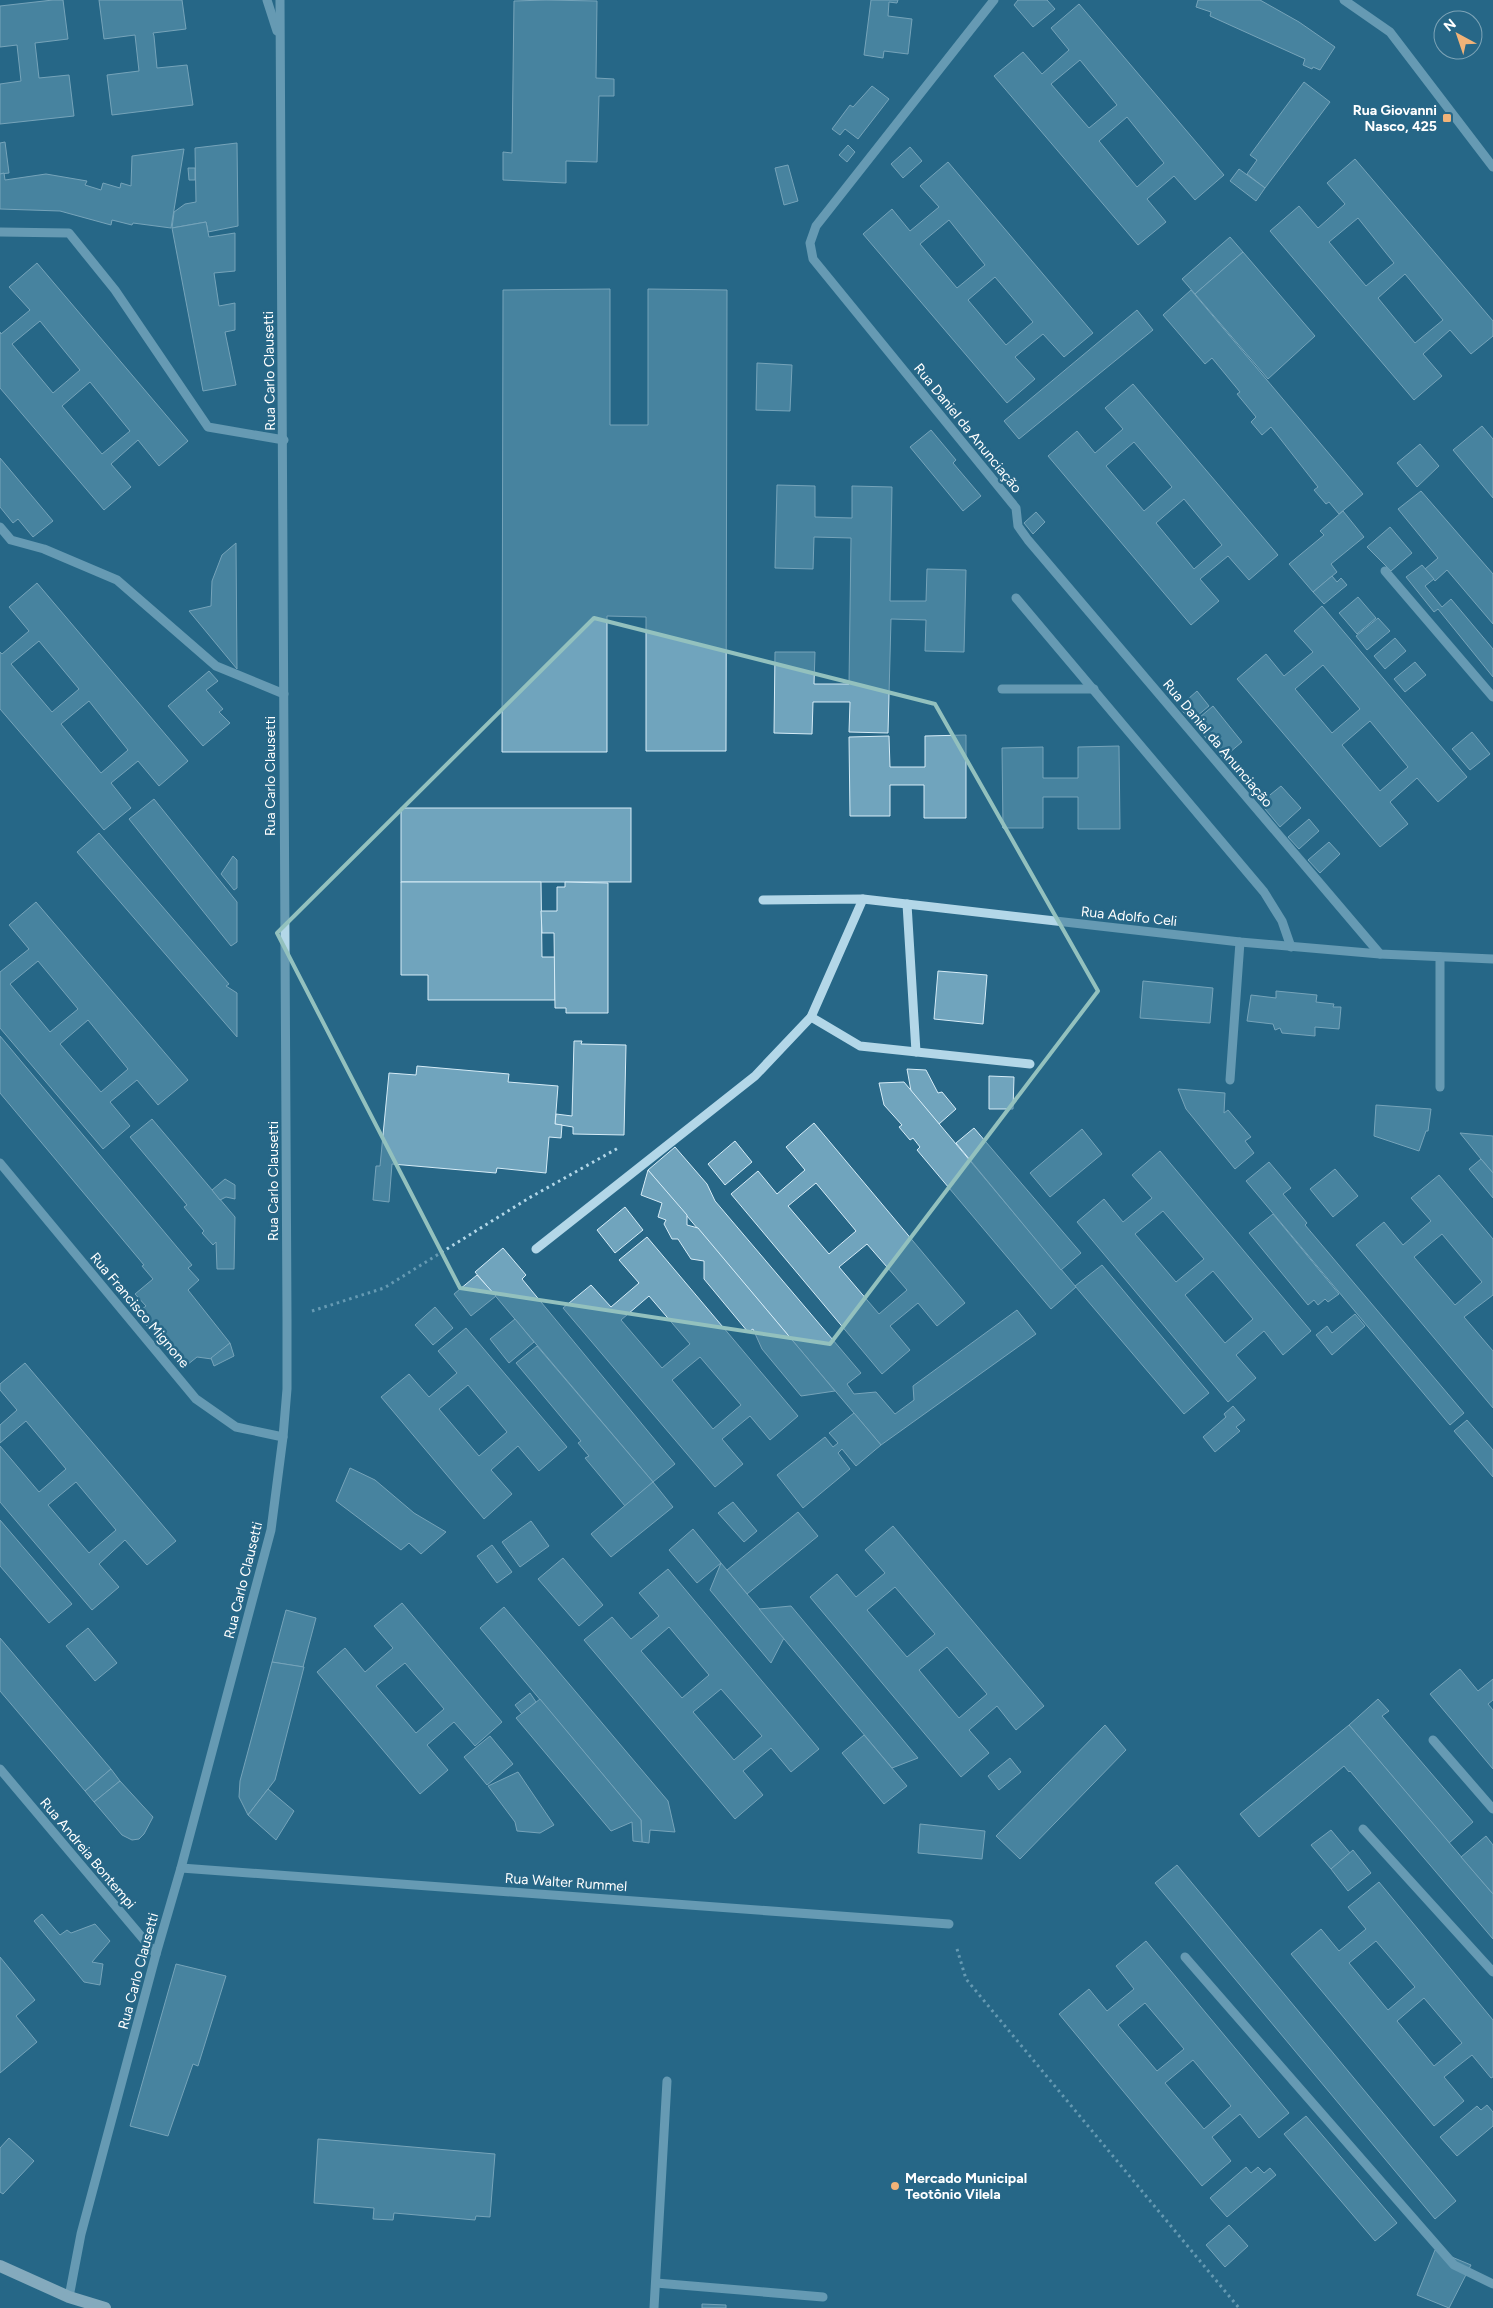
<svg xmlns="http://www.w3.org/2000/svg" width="1493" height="2308" viewBox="0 0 1493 2308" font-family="Figtree,sans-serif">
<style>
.building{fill:#70a4bd;stroke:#d6ecf7;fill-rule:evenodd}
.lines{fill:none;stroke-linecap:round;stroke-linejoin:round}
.path{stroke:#b3d7e8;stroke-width:3;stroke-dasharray:2.5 4;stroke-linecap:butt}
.minor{stroke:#b3d7e8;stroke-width:9}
.major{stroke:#f5fbfe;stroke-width:12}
.marked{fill:none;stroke:#93c1be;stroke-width:4;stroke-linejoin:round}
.poi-dot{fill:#f1b378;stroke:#276787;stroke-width:2}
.labels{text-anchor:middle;stroke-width:5;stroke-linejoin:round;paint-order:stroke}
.poi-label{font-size:14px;font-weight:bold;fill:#fff;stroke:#276787;text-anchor:end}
.street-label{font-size:14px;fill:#fff;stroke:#276787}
</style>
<rect width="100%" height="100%" fill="#276787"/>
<g class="building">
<path d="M53,0H63L68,39L35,43L39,78L69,75L74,116L0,124V84L21,81L17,45L0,47V6Z"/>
<path d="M99,0H182L186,29L153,33L154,36L157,68L187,65L193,105L112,115L107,75L139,71L135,35L104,39Z"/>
<path d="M546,0L597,1L596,78L614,79V96H599L597,162L566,161V183L503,180V152L512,153L514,1Z"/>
<path d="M871,0H898L897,3L889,2L888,16L912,19L908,54L884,51L883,58L864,55Z"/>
<path d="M1018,0H1047L1055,9L1033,27L1014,5Z"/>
<path d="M1198,0H1260L1299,22L1335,47L1320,70L1313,67L1312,69L1303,65L1305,59L1210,16L1211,12L1196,7Z"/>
<path d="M1079,4L1224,175L1195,200L1174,176L1147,199L1166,222L1138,245L994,76L1023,52L1042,74L1069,50L1051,28ZM1080,60L1117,105L1089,128L1051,84ZM1127,117L1164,163L1137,187L1099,141Z"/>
<path d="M1304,82L1330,102L1265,188L1247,174L1257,160L1250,155Z"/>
<path d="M872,86L889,99L858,139L845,129L840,135L832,129L850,105L853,107Z"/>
<path d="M5,142L9,173L0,174V143Z"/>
<path d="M237,143L238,226L208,232L206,222L172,228L174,212L185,204L196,202L195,148Z"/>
<path d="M848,145L855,152L847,162L839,155Z"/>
<path d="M910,147L922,161L903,178L891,164Z"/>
<path d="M184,149L171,228L133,223L132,225L112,220L111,225L60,211L0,209V174L4,173L5,180L46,174L87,181L85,185L101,190L103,183L120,188L121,183L131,186L132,156Z"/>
<path d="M1355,159L1493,321V336L1471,354L1450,330L1423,354L1442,376L1414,400L1270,231L1299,206L1318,228L1345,204L1327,183ZM1358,218L1394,263L1366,286L1329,242ZM1405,274L1443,320L1415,343L1378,298Z"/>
<path d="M948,162L1093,333L1064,357L1043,334L1015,357L1035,379L1007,403L863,234L892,209L910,231L939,207L920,186ZM949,220L985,265L957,288L920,244ZM995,277L1033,322L1006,345L968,300Z"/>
<path d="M788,165L798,201L784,205L775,168Z"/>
<path d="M188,168H195V180H189Z"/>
<path d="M1239,169L1265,188L1256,201L1230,181Z"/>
<path d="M206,222L209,237L235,233V271L214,273L219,306L235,303V330L225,332L236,385L203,391L172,228Z"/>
<path d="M1230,237L1243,252L1195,294L1182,279Z"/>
<path d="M1243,252L1315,336L1268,379L1195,294Z"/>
<path d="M37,263L188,441L159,466L138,440L111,464L131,487L104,510L0,388V332L1,334L30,310L9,287ZM40,321L80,370L53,393L12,344ZM90,382L130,431L102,454L62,406Z"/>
<path d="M610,289V425H648V289L727,290L726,751H646V617L607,616V752H502L503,290Z"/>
<path d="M1191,290L1363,494L1339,514L1329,502L1326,504L1314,490L1318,487L1271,427L1262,435L1251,422L1256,417L1237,394L1240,392L1212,358L1205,364L1163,315Z"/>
<path d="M1137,310L1153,330L1019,439L1004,421Z"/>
<path d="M757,363L792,365L790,411L756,410Z"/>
<path d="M1133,384L1278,555L1249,580L1228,556L1200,579L1219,601L1191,625L1048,456L1077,431L1095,453L1123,429L1105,408ZM1134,442L1172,487L1144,511L1106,466ZM1184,499L1222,545L1194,569L1156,523Z"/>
<path d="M1482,426L1493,439V498L1453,450Z"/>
<path d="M931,430L956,460L953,463L981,496L963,511L910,447Z"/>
<path d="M1420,444L1439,466L1417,487L1397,463Z"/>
<path d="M0,458L53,521L33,537L18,519L13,523L0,507Z"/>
<path d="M777,485L815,486V517L852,518V486L892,487L890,601H926L927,569L966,570L964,652L925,651L926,620L891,619L888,733L849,732L850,702H813L812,734L774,733L775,652H815L814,684H849L851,538L814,537L813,569L775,568Z"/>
<path d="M1421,491L1493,574V624L1447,570L1435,581L1425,569L1438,558L1398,509Z"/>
<path d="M1343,511L1364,537L1331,564L1337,572L1313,592L1289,564L1324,535L1320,531Z"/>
<path d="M1036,512L1045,522L1033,534L1024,523Z"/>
<path d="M1390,527L1412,553L1391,571L1367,547Z"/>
<path d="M236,543L237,669L189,611L211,606L212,581L222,555Z"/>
<path d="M1422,565L1434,579L1425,586L1442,607L1451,599L1493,649V677L1438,609L1434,612L1406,577Z"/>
<path d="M1332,576L1337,582L1341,578L1347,585L1324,604L1313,592Z"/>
<path d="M37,583L188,761L159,786L138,761L111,783L131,808L104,830L0,709V652L2,654L29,631L9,607ZM39,641L79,689L52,712L11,664ZM89,701L128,750L101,773L61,724Z"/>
<path d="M1358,597L1376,618L1357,634L1339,613Z"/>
<path d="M1322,606L1467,777L1438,802L1417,778L1390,802L1408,824L1380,847L1237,679L1266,654L1284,676L1313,652L1294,631ZM1323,665L1360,709L1332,733L1295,689ZM1370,721L1408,767L1380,791L1342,745Z"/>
<path d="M1378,618L1390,631L1367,650L1356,636Z"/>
<path d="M1395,638L1406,651L1385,669L1374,656Z"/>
<path d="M1415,662L1426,675L1405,692L1394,679Z"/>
<path d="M209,671L218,681L206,690L223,709L219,712L230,723L203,746L168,706Z"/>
<path d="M1197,691L1209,706L1191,721L1179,707Z"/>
<path d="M1213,706L1242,742L1223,758L1193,723Z"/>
<path d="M1472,732L1490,754L1470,770L1452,749Z"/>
<path d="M966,735V818H924V785H890V816H850L849,737L889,736L890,767H925V736Z"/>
<path d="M1119,746L1120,829H1078V797H1043V828H1003L1002,748L1043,747V778H1078V747Z"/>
<path d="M1281,786L1301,808L1280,827L1260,803Z"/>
<path d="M154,799L237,902V942L231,946L129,819Z"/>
<rect x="401" y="808" width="230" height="74"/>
<path d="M1309,819L1319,831L1299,849L1288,837Z"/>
<path d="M99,833L229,984L226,986L237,993V1037L77,852Z"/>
<path d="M1329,842L1340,854L1320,873L1308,860Z"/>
<path d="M233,856L237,860V888L234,890L221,874Z"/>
<path d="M401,882H541L542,957H555V1000H428V975H401Z"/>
<path d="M565,882L608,883V1013H566V1008H555L554,933H542L541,911H557V887H565Z"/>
<path d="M36,902L188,1080L158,1105L137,1080L110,1102L130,1126L103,1149L0,1028V972L29,949L9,925ZM38,961L78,1009L50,1032L10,984ZM88,1020L128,1069L101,1092L60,1044Z"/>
<path d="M938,971L987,975L983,1024L934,1019Z"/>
<path d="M1143,981L1213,988L1210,1023L1140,1018Z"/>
<path d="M1276,991L1317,995L1316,1002L1334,1004L1333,1007H1341L1339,1029L1315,1027V1036L1282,1033L1280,1028L1275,1030L1273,1024L1247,1021L1251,995L1276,998Z"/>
<path d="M0,1036L192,1265L188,1268L199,1280L188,1290L230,1343L212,1359L197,1357L187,1365L152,1324L148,1327L137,1313L146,1306L135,1294L153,1279L142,1266L144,1265L0,1093Z"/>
<path d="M574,1041H582L581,1044L626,1045L624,1135L573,1134V1127L555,1124L556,1114L572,1116Z"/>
<path d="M417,1066L509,1074L508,1082L558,1086L555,1124L562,1125L561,1138L549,1137L546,1173L497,1168L496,1173L392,1164L389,1202L373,1200L376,1166H380L389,1073L416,1075Z"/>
<path d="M907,1069L926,1070L938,1093L942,1092L956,1109L939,1124L911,1091Z"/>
<path d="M989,1076L1014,1077L1013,1109H989Z"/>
<path d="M904,1082L1076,1287L1051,1309L917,1150L920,1147L913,1138L910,1140L899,1127L902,1125L884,1105L879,1083Z"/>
<path d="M1178,1089L1225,1093L1224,1113L1228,1110L1251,1137L1245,1141L1254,1153L1235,1169L1186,1109Z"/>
<path d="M1376,1105L1431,1109L1428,1131H1426L1419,1151L1374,1136Z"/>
<path d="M152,1119L235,1217L234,1269H217L216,1242L213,1245L202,1233L204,1231L184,1207L187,1205L130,1137Z"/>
<path d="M814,1123L965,1303L937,1326L918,1303L890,1326L910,1350L882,1374L731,1194L758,1171L777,1194L805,1170L786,1147ZM816,1183L856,1231L829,1254L788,1206ZM867,1244L907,1290L879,1314L839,1267Z"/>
<path d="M974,1128L1081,1253L1061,1270L956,1143Z"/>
<path d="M1082,1129L1102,1154L1050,1197L1030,1173Z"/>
<path d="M1460,1133L1493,1136V1173L1481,1159Z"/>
<path d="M735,1141L752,1162L725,1185L708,1164Z"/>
<path d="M675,1147L707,1184L715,1201L861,1373L847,1384L854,1394L876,1392L895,1414L914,1400L913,1386L1017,1310L1036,1334L881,1445L648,1170Z"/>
<path d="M1160,1151L1311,1331L1283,1355L1264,1331L1236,1355L1256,1378L1228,1402L1077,1222L1104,1199L1123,1222L1152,1198L1132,1175ZM1163,1211L1204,1259L1176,1282L1135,1234ZM1213,1271L1253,1319L1225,1343L1185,1295Z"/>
<path d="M1481,1159L1493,1173V1198L1469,1169Z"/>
<path d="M1269,1162L1291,1188L1283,1194L1307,1223L1305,1225L1464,1413L1450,1425L1246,1181Z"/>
<path d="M1335,1169L1358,1196L1333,1217L1310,1189Z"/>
<path d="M648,1170L687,1215V1225L698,1228L835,1391L801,1396L762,1349L753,1329L748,1332L704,1279V1261L691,1259L678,1239H672L664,1224L666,1220L658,1217L662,1203L641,1195Z"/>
<path d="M1439,1175L1493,1239V1295L1464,1317L1493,1351V1408L1356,1245L1384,1222L1403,1245L1431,1221L1411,1198ZM1442,1234L1482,1282L1455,1305L1414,1257Z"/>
<path d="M225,1179L235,1185V1199L226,1197L220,1200L212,1190Z"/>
<path d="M625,1207L643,1230L615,1253L597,1230Z"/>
<path d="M1273,1214L1339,1294L1328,1302L1325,1299L1318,1305L1314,1300L1308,1305L1249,1233Z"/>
<path d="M647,1237L798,1416L770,1440L750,1416L722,1439L743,1464L715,1487L563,1308L591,1285L611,1307L639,1283L619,1260ZM649,1296L690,1344L662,1368L621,1320ZM700,1357L741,1405L713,1429L672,1380Z"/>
<path d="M503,1248L526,1275L522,1279L675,1464L653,1482L475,1272Z"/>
<path d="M1102,1265L1209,1393L1184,1414L1075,1286Z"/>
<path d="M477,1275L496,1296L471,1316L454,1294Z"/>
<path d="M435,1307L453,1328L433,1345L415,1325Z"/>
<path d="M1355,1314L1365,1326L1332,1355L1316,1335L1327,1326L1332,1333Z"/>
<path d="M515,1319L534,1342L509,1363L490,1339Z"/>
<path d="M466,1328L567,1447L539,1471L518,1446L491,1470L512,1494L484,1519L381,1397L409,1374L429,1397L457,1373L438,1351ZM468,1385L507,1432L479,1456L439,1409Z"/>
<path d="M230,1343L234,1356L214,1366L211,1358Z"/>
<path d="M537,1346L653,1482L625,1506L585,1458L589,1456L578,1443L581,1441L516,1363Z"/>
<path d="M25,1363L176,1541L147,1565L125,1540L99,1564L119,1587L92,1610L0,1502V1446L39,1492L66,1469L26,1421L0,1443V1425L17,1410L0,1390V1384ZM76,1482L116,1530L89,1553L48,1505Z"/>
<path d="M1233,1406L1245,1420L1236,1427L1240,1431L1215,1452L1203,1437L1226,1417L1224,1414Z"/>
<path d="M854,1413L881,1445L856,1466L842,1449L838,1453L850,1469L803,1508L777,1475L825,1437L833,1447L838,1443L829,1433Z"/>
<path d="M1467,1420L1493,1450V1477L1454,1431Z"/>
<path d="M350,1468L375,1480L414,1513L446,1532L421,1554L409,1543L401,1550L336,1501Z"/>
<path d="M653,1482L673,1507L611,1557L591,1534Z"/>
<path d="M733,1502L757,1531L744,1542L718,1513Z"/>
<path d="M798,1512L818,1536L747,1594L727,1570Z"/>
<path d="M0,1520L72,1604L49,1623L0,1566Z"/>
<path d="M531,1521L549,1546L520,1567L502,1542Z"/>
<path d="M893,1526L1044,1706L1016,1730L997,1706L969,1730L989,1753L961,1777L810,1597L837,1574L856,1597L885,1573L865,1550ZM895,1587L935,1634L907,1657L867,1610ZM947,1647L987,1694L959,1718L919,1670Z"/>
<path d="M693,1529L721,1563L697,1583L669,1550Z"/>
<path d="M492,1545L512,1572L497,1583L477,1556Z"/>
<path d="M563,1558L603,1605L579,1626L538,1579Z"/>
<path d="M721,1563L784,1638L771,1663L710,1590Z"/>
<path d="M668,1569L819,1749L791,1772L771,1748L743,1771L763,1795L735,1819L584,1640L612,1617L631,1639L659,1616L639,1593ZM669,1627L709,1675L682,1698L641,1651ZM721,1689L762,1736L734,1760L693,1712Z"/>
<path d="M402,1603L502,1722L475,1746L454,1722L427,1745L448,1770L420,1794L317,1672L345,1648L365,1672L393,1648L374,1626ZM405,1663L444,1709L416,1733L376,1686Z"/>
<path d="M791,1606L918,1758L892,1768L759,1609Z"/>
<path d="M504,1607L668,1801L675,1832L650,1830L649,1843L642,1842L641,1820L480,1628Z"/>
<path d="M286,1610L316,1618L303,1667L272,1662Z"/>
<path d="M88,1628L117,1663L95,1681L66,1646Z"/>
<path d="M0,1638L111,1769L85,1791L0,1691Z"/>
<path d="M272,1662L304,1667L275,1780L248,1815L239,1797L240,1781Z"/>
<path d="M1460,1669L1478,1691L1493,1679V1700L1488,1704L1493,1710V1769L1430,1694Z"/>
<path d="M530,1693L536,1702L522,1714L515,1705Z"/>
<path d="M540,1699L641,1820L642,1842L633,1841L632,1822L611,1831L516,1718Z"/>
<path d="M1378,1699L1389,1711L1382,1716L1473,1822L1449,1843L1349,1725Z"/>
<path d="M1105,1725L1126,1750L1020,1859L996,1836Z"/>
<path d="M1349,1725L1493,1894V1939L1350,1771L1349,1772L1344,1766L1259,1837L1240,1814Z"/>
<path d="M864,1735L907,1786L884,1804L842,1753Z"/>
<path d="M490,1736L513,1764L487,1785L464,1757Z"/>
<path d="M1010,1758L1021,1772L999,1790L988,1776Z"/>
<path d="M111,1769L120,1781L94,1802L85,1791Z"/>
<path d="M518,1772L554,1825L540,1833L517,1831L515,1822L488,1786Z"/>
<path d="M120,1781L153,1817L144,1834L139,1839L132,1840L122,1835L94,1802Z"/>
<path d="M268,1789L294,1811L276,1840L248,1815Z"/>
<path d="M920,1824L985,1831L982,1859L918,1853Z"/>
<path d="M1331,1830L1350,1853L1331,1869L1311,1845Z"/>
<path d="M1486,1836L1493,1845V1894L1461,1857Z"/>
<path d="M1353,1850L1371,1873L1348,1891L1331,1869Z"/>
<path d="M1177,1865L1456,2201L1435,2219L1155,1883Z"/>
<path d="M1379,1882L1493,2020V2077L1491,2078L1472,2055L1444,2077L1464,2101L1434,2126L1291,1954L1321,1929L1339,1951L1366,1929L1348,1907ZM1376,1941L1415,1987L1388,2010L1349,1963ZM1424,1998L1462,2043L1434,2066L1397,2021Z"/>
<path d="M42,1914L60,1935L67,1930L71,1933L95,1924L110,1941L92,1962L103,1964L100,1985L84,1982L34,1921Z"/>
<path d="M1146,1941L1289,2113L1259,2138L1240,2114L1212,2137L1231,2161L1202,2186L1059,2014L1089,1989L1107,2011L1134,1989L1116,1966ZM1145,2003L1184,2049L1157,2071L1118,2025ZM1193,2060L1231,2106L1204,2129L1165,2083Z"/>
<path d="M0,1957L35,2000L16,2016L37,2042L0,2073Z"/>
<path d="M176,1964L226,1976L198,2066L193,2064L168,2136L130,2126Z"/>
<path d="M1487,2105L1493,2112V2126L1457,2156L1440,2137L1477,2106L1481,2110Z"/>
<path d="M1306,2116L1397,2223L1375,2241L1284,2134Z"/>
<path d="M9,2138L34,2161L3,2194L0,2192V2148Z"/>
<path d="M318,2139L495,2154L490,2217L476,2216L475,2220L394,2213L393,2220L373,2219L374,2208L314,2203Z"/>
<path d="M1246,2167L1251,2173L1258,2167L1264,2173L1270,2168L1276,2175L1227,2217L1210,2198Z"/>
<path d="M1229,2225L1248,2246L1225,2267L1206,2245Z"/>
<path d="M1435,2250L1471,2265L1449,2308L1417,2295Z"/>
<path d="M702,2304L726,2305V2308H702Z"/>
</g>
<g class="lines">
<g class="path">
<path d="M312,1311L384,1288L529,1198L620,1147"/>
<path d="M957,1949L966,1979L1239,2308"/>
</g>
<g class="minor">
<path d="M267,0L277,31"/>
<path d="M994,0L816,226L810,243L813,259L1016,508L1018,526L1028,540L1380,954"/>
<path d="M1344,0L1390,32L1493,167"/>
<path d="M0,232L69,233L115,290L208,427L284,440"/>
<path d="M0,527L11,540L44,549L117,580L216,666L284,694"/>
<path d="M1385,571L1493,697"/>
<path d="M1016,598L1264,892L1282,921L1291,947"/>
<path d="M1002,689H1094"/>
<path d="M763,900L863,899L1240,942L1380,954L1493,959"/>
<path d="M907,904L916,1052"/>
<path d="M811,1017L860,1046L1030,1064"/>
<path d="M1230,1080L1240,942"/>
<path d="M1440,1087V957"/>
<path d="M0,1163L196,1399L236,1427L283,1437"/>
<path d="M536,1249L755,1076L811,1017L863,899"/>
<path d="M1433,1740L1493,1809"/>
<path d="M0,1769L156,1954"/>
<path d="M1363,1829L1493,1972"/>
<path d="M181,1868L949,1924"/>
<path d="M1185,1957L1454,2265L1493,2284"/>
<path d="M656,2283L823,2297"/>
<path d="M69,2297L81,2234L156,1954L181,1868L271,1530L283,1437L287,1389V1319L280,0"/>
<path d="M654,2308L667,2081"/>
</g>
<path class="major" d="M0,2266L69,2297L105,2308"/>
</g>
<path d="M0 0H1493V2308H0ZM594,618L935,704L1098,991L830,1344L460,1288L277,933Z" fill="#276787" fill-opacity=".55" fill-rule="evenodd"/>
<path class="marked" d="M594,618L935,704L1098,991L830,1344L460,1288L277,933Z"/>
<g class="poi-dot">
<rect x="1442" y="113" width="10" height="10" rx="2.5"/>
<circle cx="895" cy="2186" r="5"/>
</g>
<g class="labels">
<g class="poi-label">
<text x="1437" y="115">Rua Giovanni<tspan x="1437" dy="16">Nasco, 425</tspan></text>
<text x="905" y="2183" text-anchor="start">Mercado Municipal<tspan x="905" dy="16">Teotônio Vilela</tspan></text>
</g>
<g class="street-label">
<text transform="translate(269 371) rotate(-91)" y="5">Rua Carlo Clausetti</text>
<text transform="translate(968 428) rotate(51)" y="5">Rua Daniel da Anunciação</text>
<text transform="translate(1218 743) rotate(50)" y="5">Rua Daniel da Anunciação</text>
<text transform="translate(270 776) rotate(-90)" y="5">Rua Carlo Clausetti</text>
<text transform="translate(1129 916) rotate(6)" y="5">Rua Adolfo Celi</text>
<text transform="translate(273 1181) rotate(-90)" y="5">Rua Carlo Clausetti</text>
<text transform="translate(140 1310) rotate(50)" y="5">Rua Francisco Mignone</text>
<text transform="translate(243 1580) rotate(-76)" y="5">Rua Carlo Clausetti</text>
<text transform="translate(88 1853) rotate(50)" y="5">Rua Andreia Bontempi</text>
<text transform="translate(566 1882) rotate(4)" y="5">Rua Walter Rummel</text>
<text transform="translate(138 1971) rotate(-75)" y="5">Rua Carlo Clausetti</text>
</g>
</g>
<g transform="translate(1458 35) rotate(320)"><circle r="24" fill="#276787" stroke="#7da4b7"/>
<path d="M0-4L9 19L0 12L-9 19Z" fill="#f1b378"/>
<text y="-8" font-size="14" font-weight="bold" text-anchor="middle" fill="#ffffff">N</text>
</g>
</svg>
